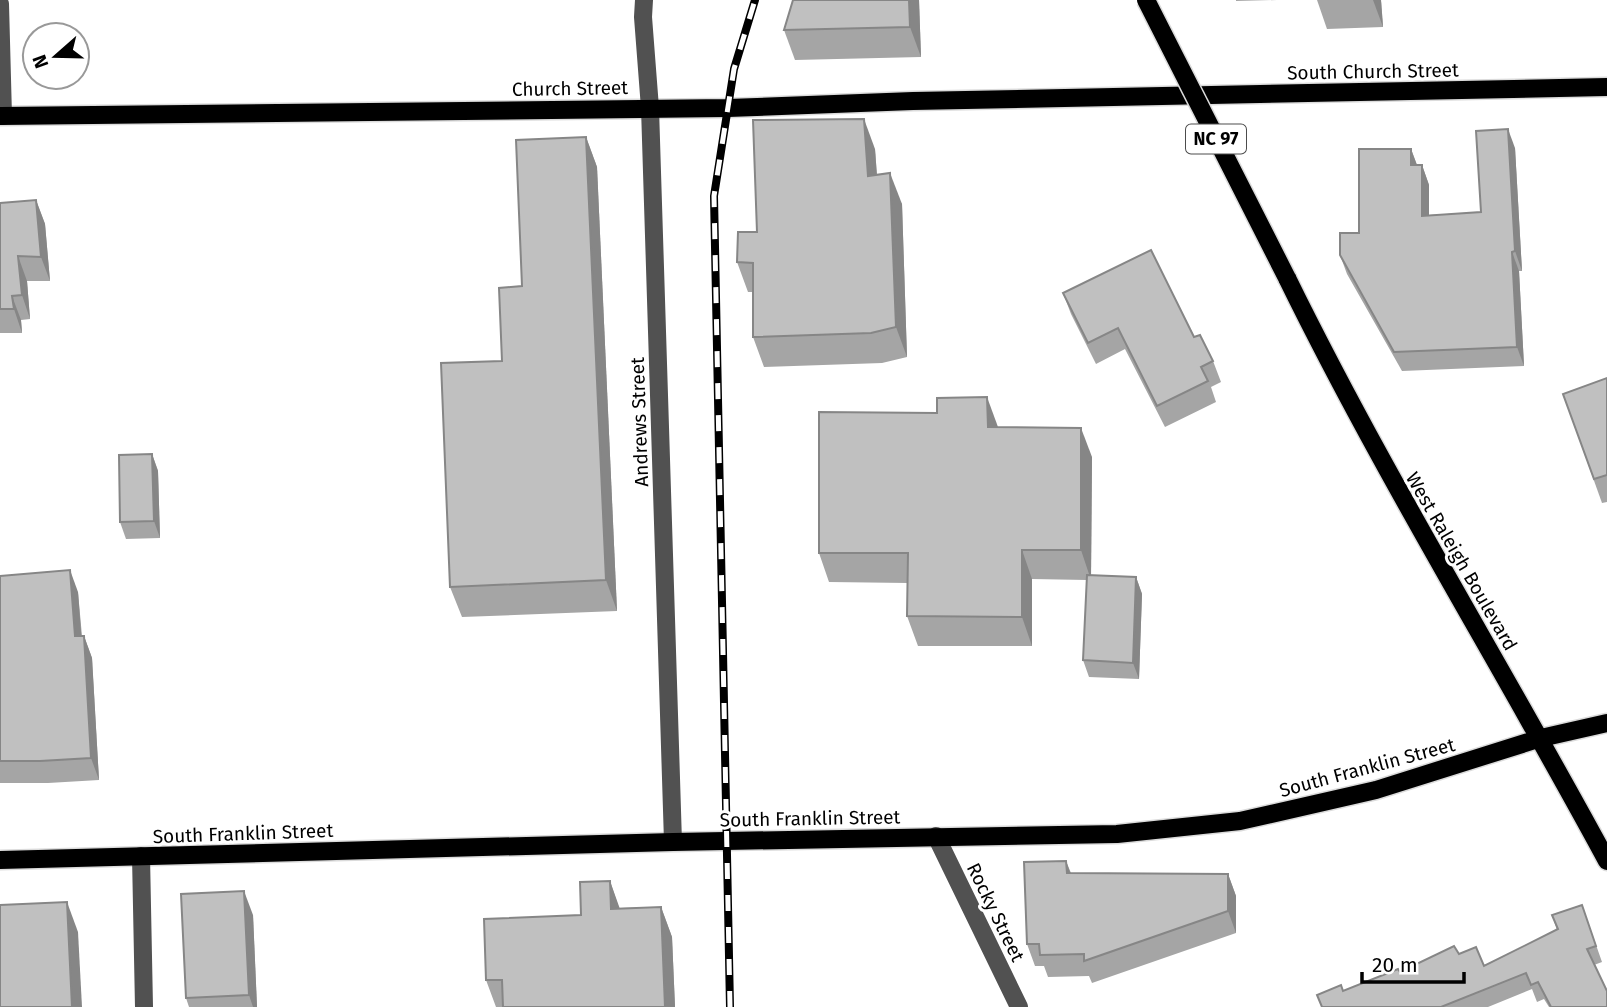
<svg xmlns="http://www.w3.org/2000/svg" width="1607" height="1007" viewBox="0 0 1607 1007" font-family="'Fira Sans',sans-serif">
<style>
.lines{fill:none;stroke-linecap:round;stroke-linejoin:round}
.major-casing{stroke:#dbdbdb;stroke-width:21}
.minor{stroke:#515151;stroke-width:18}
.major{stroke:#000;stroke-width:18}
.rail-casing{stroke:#000;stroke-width:8}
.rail{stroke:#fff;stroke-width:5;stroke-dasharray:16;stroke-linecap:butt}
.major-bridge-casing{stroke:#dbdbdb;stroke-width:21;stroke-linecap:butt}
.major-bridge{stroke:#000;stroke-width:18}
.wall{fill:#a5a5a5}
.shaded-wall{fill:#868686}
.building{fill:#c0c0c0;stroke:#868686;stroke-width:2}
.labels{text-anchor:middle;stroke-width:6;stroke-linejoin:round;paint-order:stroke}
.shield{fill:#fff;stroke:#4c4c4c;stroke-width:2}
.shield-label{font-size:18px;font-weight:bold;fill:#000}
.street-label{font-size:19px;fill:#000;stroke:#fff}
</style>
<rect width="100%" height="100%" fill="#fff"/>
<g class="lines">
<g class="major-casing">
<g id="major">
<path d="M0,116L728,108L913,101L1607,87"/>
<path d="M1287,278C1385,478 1502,666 1607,861"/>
<path d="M0,860L673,842L1117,834L1240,821L1376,790L1541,738L1607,723"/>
</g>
</g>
<g class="minor">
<path d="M644,0L643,17L650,108L673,842"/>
<path d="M0,4L3,116"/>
<path d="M936,836L1019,1007"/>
<path d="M141,856L144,1007"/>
</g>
<use href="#major" class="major"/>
<g class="rail-casing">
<path id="rail" d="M730,1007L714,196L734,69L755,0"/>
</g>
<use href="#rail" class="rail"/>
<g class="major-bridge-casing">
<path id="major-bridge" d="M1146,0L1287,278"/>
</g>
<use href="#major-bridge" class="major-bridge"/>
</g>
<g class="wall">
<path d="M919,0L921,57L795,60L784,30Z"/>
<path d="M1236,0H1277L1236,1Z"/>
<path d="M1317,0H1381L1383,27L1327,29Z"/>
<path d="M586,137L597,167L617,611L462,617L450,587L502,361L522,286Z"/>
<path d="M1515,148L1522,271H1519L1524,366L1402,371L1347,274L1340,255L1359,233L1411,149L1417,165H1422L1429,185V215L1481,212Z"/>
<path d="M875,149L877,175L902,204L907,357L882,363L764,367L753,337V292H748L737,262L757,232Z"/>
<path d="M36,200L45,224L50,281H27L30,319L21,320L22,333H0V203Z"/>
<path d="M1063,293L1194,337L1213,361L1221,382L1211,387L1216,402L1165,427L1125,349L1096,364L1071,314Z"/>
<path d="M1607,378V502L1602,503L1563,394Z"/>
<path d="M937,413L998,428L1092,457L1091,575L1136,577L1142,594L1139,679L1089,677L1083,660L1087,580L1032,579V646H918L907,616L908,583L829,582L819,553Z"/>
<path d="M152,454L158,471L160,538L126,539L120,522Z"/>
<path d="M0,576L78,592L82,636H84L92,658L99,780L48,783H0Z"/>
<path d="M1066,861L1071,873L1228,874L1236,896V933L1092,983L1089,976L1048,977L1044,966H1035L1027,944Z"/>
<path d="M610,881L619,908L661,907L672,937L675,1007H496L486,980L581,915Z"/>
<path d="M1582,905L1602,962L1594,965L1607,1007H1549L1544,999L1537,1002L1532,989L1488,1007H1322L1343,991L1459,954L1484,966L1557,930L1552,915Z"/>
<path d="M253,915L257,1007H189L186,998Z"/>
</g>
<g class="shaded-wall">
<path d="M909,0H919L921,57L910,27Z"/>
<path d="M1373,0H1381L1383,27Z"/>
<path d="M864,119L875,149L879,206L868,176Z"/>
<path d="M1508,129L1515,148L1522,271L1515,251Z"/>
<path d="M586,137L597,167L617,611L606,580Z"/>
<path d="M1411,149L1418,168L1411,165Z"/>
<path d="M1422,165L1429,185V235L1422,216Z"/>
<path d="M890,173L902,204L907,357L896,327Z"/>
<path d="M36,200L45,224L50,281L41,257Z"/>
<path d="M1512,252L1519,271L1524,366L1517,347Z"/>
<path d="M18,256L27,281L30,319L22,295Z"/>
<path d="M12,296L21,320L22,333L14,309Z"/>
<path d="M987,397L998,427L999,457L988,427Z"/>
<path d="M1081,428L1092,457L1091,580L1081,550Z"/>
<path d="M152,454L158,471L160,538L154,521Z"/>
<path d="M1022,550L1032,579V646L1022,617Z"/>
<path d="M70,570L78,592L83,658L75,636Z"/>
<path d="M1136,577L1142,594L1139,679L1133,663Z"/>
<path d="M84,636L92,658L99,780L91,758Z"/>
<path d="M1066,861L1074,883L1067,873Z"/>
<path d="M1228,874L1236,896V933L1228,911Z"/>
<path d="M610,881L621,912L611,909Z"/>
<path d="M244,891L253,915L257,1007H253L249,995Z"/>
<path d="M67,902L78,932L82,1007H72Z"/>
<path d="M661,907L672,937L675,1007H665Z"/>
</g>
<g class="building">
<path d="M793,0H909L910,27L784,30Z"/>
<path d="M864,119L868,176L890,173L896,327L871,333L753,337V263L737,262L738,232H757L753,120Z"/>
<path d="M1508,129L1515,251L1512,252L1517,347L1394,352L1340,255V233H1359V149H1411V165H1422V216L1481,212L1476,131Z"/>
<path d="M586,137L606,580L450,587L441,363L502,361L499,288L522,286L516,140Z"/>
<path d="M36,200L41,257L18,256L22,295L12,296L14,309H0V203Z"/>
<path d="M1151,250L1194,337L1200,335L1213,361L1201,367L1208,381L1157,406L1118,328L1088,343L1063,293Z"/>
<path d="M1607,378V475L1594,479L1563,394Z"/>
<path d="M987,397L988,427L1081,428V550H1022V617L907,616L908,553H819V412L937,413V398Z"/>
<path d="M152,454L154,521L120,522L119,455Z"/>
<path d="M70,570L75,636H84L91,758L40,761H0V576Z"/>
<path d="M1087,575L1136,577L1133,663L1083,660Z"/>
<path d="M1066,861L1067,873L1228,874V911L1084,961V954L1040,955L1039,944H1027L1024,862Z"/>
<path d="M610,881L611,909L661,907L665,1007H503L502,980H486L484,919L581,915L580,882Z"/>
<path d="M244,891L249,995L186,998L181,894Z"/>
<path d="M67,902L72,1007H0V905Z"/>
<path d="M1582,905L1596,946L1587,949L1607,991V1007H1551L1538,982L1531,985L1526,973L1441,1007H1322L1317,995L1341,985L1343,991L1398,969L1400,972L1454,946L1459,954L1476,947L1484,966L1558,929L1552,915Z"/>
</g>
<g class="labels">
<rect class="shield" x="1186" y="124.5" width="60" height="29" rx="5"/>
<g class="shield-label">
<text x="1216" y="145">NC 97</text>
</g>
<g class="street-label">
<text transform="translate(1373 71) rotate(-1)" y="7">South Church Street</text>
<text transform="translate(570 88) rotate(-1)" y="7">Church Street</text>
<text transform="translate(639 422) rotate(-92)" y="7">Andrews Street</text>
<text transform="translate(1462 561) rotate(60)" y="7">West Raleigh Boulevard</text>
<text transform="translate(1367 767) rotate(-15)" y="7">South Franklin Street</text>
<text transform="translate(810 818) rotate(-1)" y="7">South Franklin Street</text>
<text transform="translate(243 833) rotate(-2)" y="7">South Franklin Street</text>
<text transform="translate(996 912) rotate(64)" y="7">Rocky Street</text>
</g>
</g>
<g transform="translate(56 56) rotate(250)"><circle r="33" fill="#ffffff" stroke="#999999" stroke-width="2"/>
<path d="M0-5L12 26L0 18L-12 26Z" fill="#000000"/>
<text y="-10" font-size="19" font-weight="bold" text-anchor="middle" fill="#000000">N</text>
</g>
<path d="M1362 972v10h102v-10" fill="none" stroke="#000000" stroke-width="3.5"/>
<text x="1372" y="972" font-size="21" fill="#000000" stroke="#ffffff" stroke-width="5" paint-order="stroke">20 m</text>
</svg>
